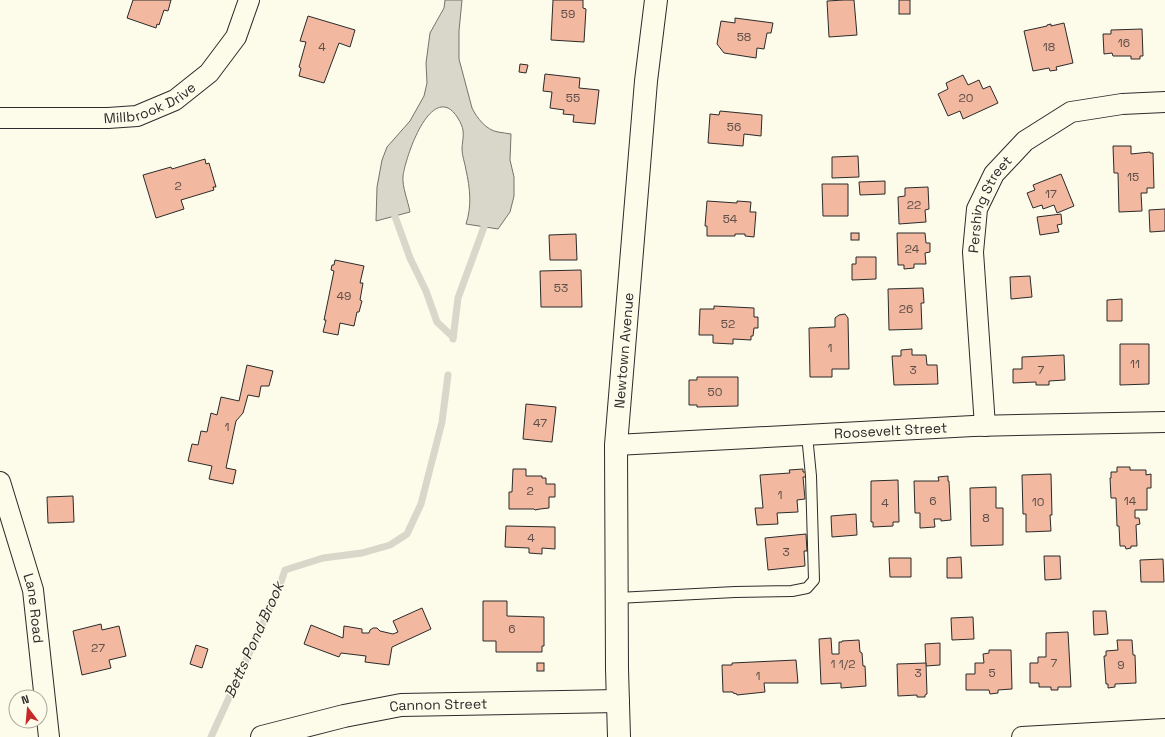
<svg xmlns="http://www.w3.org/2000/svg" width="1165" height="737" viewBox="0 0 1165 737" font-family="'Space Grotesk',sans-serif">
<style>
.water{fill:#d8d7c9;stroke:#74746e}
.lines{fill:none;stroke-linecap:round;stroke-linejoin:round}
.stream{stroke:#d8d7c9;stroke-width:7}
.building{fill:#f2b8a0;stroke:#2b2b2b}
.lane-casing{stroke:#2b2b2b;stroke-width:12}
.street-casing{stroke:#2b2b2b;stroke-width:22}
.secondary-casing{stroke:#2b2b2b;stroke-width:24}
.lane{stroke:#fdfbea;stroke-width:10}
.street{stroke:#fdfbea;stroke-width:20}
.secondary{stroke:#fdfbea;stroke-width:22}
.labels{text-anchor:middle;stroke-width:3;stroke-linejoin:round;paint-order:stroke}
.number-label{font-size:12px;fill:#5d4e48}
.street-label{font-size:14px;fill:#2b2b2b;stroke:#fdfbea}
.water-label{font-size:15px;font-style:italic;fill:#2b2b2b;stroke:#fdfbea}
</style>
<rect width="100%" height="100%" fill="#fdfbea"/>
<path class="water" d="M445,0H462L459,31V59L472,108C477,118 486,130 498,132C502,133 507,133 511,134L510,160L514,177V196L510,212L498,229L466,224C472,206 470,188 466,170C465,163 462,156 462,149C462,143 464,137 463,130C462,124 455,111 448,108C425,98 405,160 403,176C402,187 408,201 410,212L376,221L377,187L382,160L387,147L410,121L424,96L427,83L426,63L430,33L444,8Z"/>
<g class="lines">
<g class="stream">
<path d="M392,208L410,258L426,291L437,322L453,337"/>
<path d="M453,339L458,298L484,227L486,219"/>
<path d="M211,737L279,588L285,570L323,558L362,553L390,545L407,534L421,504L442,422L448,375"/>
</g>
</g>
<g class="building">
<path d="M133,0H171L168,11L164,10L159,25L157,24L156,28L127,18Z"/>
<path d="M553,0H583V8L586,9L584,42L551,40Z"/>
<path d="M844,0H854L857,35L829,37L827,1Z"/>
<rect x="899" y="0" width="11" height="14"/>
<path d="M308,16L355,30L350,47L339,43L324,83L299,76L301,68L299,67L306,42L300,41Z"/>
<path d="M735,18L773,23L771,33H767L764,49L757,48L756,58L724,53L717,44L721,21L735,23Z"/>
<path d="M1064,23L1073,63L1056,67L1057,70L1050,71L1049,68L1033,71L1024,31L1047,26V25L1051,24V26Z"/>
<path d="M1142,29L1143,56H1140V59H1131V56H1113L1112,53L1104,54L1103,34H1111V30Z"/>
<path d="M520,64L528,65L526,73L519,72Z"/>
<path d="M545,74L580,78L579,88L599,90L595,124L573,122L574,115L563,114L564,110L550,108L552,92L543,91Z"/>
<path d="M963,75L968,85L979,80L983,89L990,86L998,103L963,119L960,111L948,116L938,94L948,89L946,83Z"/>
<path d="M720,111L762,115L761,136L744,134L743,146L708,143L710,114L719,115Z"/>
<path d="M1113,146H1131V154L1150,152V153H1153L1154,188H1147V193H1141L1142,211L1119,212L1118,173H1114Z"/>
<path d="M858,156L859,177L832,178V157Z"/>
<path d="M205,159L206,164L209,163L216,187H213L214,190L181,200L184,209L156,218L143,175L171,167L172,169Z"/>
<path d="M1061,174L1074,206L1057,213L1054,205L1043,209L1042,205L1033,208L1027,193L1035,190L1033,185Z"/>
<path d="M885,181V194L860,195L859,182Z"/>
<path d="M822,184H848V216H823Z"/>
<path d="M928,187L929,209L925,210L926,222L899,224L898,197L905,196V188Z"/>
<path d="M707,201L737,203V201L751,202L750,212H756L754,237L745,236V234H735V236H707V226H705Z"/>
<path d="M1165,209V231L1150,232L1149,210Z"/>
<path d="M1061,214L1062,224L1057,225L1059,232L1040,235L1037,217Z"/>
<rect x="851" y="233" width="8" height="7"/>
<path d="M897,233H925L926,243H930V252L925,253L926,264H914V268L904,269V265H898Z"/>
<path d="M576,234L577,260H550L549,235Z"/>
<path d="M856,257H876V279L852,280V264H856Z"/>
<path d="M335,260L364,266L360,283H363L360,300L362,301L359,312H357L354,326L340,323L338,335L323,332L326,320H324L334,271L331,270L332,265H334Z"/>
<path d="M581,270L582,307H541L540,271Z"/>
<path d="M1030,276L1032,297L1011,299L1010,277Z"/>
<path d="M923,288L924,303H921L922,329L889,330L888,289Z"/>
<path d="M1122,299V321H1107V300Z"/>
<path d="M714,306L754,308V317H758V328H754L753,336H751V340L733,339V344L713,343V335H699L700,309H714Z"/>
<path d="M845,314L848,318L849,369H832V377H810L809,328L835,327V318L839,315Z"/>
<path d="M1120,344H1149V384L1120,385Z"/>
<path d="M912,349V355H926L927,365H937L938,384L894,385L892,356H901V350Z"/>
<path d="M1064,355L1065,380L1049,381V385H1036V382L1013,383V369H1022V357Z"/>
<path d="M247,365L273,371L269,386H261L259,397L248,395L243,413L236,421L226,468L236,470L233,484L209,479L212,466L188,461L192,444L198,445L201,431L207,432L211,413L217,415L221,397L239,401Z"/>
<path d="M697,377H738V406L697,407V405H689V380H697Z"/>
<path d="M526,404L556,407L552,442L523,439Z"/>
<path d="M1117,467H1130V470H1146V475L1151,474V488H1147V510H1135V518H1139L1140,524L1136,525L1137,546H1131V548L1126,549L1125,546H1120L1119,526H1117L1116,498H1111L1110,478H1111V472H1117Z"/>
<path d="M513,469H526V476H542V478H546V484H555V497H549V508L540,509L535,510L534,509H509V492H512Z"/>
<path d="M803,469V472H807V477H803L805,499L797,500L798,512L777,513L778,524L757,525L755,508H763L760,475L790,473L789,470Z"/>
<path d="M1051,474L1052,515H1050L1051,531L1026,532V514H1023L1022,475Z"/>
<path d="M948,476V481H949L951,520L941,521V519H934L935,527L920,528V513H915L914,481H939L938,477Z"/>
<path d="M898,480L899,522H893V526L873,527V522H871V481Z"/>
<path d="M996,487V508H1003V545L971,546L970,488Z"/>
<path d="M73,496L74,522L48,523L47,497Z"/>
<path d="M856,514L857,535L832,537L831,516Z"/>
<path d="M506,526L555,527V549L542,548V554L529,553V548L505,547Z"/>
<path d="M806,534L807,551H804L805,566L768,570L765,538Z"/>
<path d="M1044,556H1060L1061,579L1045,580Z"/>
<path d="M961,557L962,578H947V558Z"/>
<path d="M889,558H911V577H890Z"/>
<path d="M1163,559L1164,582H1141L1140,560Z"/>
<path d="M483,601H507V616L544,617V646H542V652H496V641H483Z"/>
<path d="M422,608L431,629L392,647L389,665L365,662L366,656L341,653L339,657L304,644L311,625L343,638L344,626L362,629V633H369L370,630L373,628H377L380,631L393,634L398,632L393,621Z"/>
<path d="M1093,611H1106L1108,634L1094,635Z"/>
<path d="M973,617L974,639L952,640L951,618Z"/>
<path d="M101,624L102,630L119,626L126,656L109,660L111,668L82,675L73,631Z"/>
<path d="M1068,632L1071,687H1058V690H1051V687H1039V683H1030V663H1038V657H1046V633Z"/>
<path d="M831,638L832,654H839V642H842V641L859,640L860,652L862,653L863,666H865L866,686L841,688V683L821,684L819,639Z"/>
<path d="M1117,640H1132L1133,655H1135L1136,683L1115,684V687L1108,688V684H1106L1104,656H1106V651L1118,650Z"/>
<path d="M940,643V665L926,666L925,644Z"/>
<path d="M196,645L208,649L202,668L190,664Z"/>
<path d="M989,650H1011L1012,689L998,690V693L990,694L989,690H966V674H975V663H984L983,654L989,653Z"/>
<path d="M796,660L798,683H764L765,692L737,695V694L733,693V692H723L722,665H732V663Z"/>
<rect x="537" y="663" width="7" height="8"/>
<path d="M926,663L927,694L925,695V697H917V695L898,696L897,664Z"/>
</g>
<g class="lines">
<g class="lane-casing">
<path id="lane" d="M617,598L735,592L792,591L807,588L814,580L811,476L807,435"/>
</g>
<g class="street-casing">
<g id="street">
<path id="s1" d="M0,118H108L137,116L175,100L209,73L236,37L249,0"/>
<path id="s2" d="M985,426L973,252L977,209L994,174L1025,141L1071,112L1122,104L1165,102"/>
<path id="s3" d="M616,445L973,426L1165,422"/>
<path id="s4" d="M0,482L33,590L49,737"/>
<path d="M1022,737L1165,729"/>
</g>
</g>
<g class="secondary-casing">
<g id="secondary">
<path id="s5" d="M262,737L344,716L401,705L618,701"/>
<path id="s6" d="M619,737L617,669L616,445L646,81L656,0"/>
</g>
</g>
<use href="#lane" class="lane"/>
<use href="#street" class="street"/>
<use href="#secondary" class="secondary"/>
</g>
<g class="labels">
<g class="number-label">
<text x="568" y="18">59</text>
<text x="744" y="41">58</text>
<text x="1124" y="47">16</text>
<text x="322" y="51">4</text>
<text x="1049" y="51">18</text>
<text x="573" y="102">55</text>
<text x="966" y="102">20</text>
<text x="734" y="131">56</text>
<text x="1133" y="181">15</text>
<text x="178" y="190">2</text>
<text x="1051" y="198">17</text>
<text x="914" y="209">22</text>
<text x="730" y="223">54</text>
<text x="912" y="253">24</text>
<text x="561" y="292">53</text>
<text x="344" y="300">49</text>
<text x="906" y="313">26</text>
<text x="728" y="328">52</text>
<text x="830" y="352">1</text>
<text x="1135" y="368">11</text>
<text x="913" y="374">3</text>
<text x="1041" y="374">7</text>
<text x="715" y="396">50</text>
<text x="540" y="427">47</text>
<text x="227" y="431">1</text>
<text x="530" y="495">2</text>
<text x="780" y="499">1</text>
<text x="933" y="505">6</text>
<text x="1130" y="505">14</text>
<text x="1038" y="506">10</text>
<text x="885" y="507">4</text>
<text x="986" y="522">8</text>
<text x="531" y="542">4</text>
<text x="786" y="556">3</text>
<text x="512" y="633">6</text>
<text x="98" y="652">27</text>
<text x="1054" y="667">7</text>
<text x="843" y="668">1 1/2</text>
<text x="1121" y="669">9</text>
<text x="918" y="677">3</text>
<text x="992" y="677">5</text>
<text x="758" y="680">1</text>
</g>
<g class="street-label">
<text dy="5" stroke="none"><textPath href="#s1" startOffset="153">Millbrook Drive</textPath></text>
<text dy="5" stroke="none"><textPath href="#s2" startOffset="226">Pershing Street</textPath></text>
<text dy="5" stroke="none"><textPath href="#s6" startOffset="387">Newtown Avenue</textPath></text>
<text dy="5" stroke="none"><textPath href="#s3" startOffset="275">Roosevelt Street</textPath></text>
<text dy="5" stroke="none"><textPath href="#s4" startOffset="131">Lane Road</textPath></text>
<text dy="5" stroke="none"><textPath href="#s5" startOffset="180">Cannon Street</textPath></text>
</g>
<g class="water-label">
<text transform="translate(254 640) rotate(-66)" y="5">Betts Pond Brook</text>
</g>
</g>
<g transform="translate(28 709) rotate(344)"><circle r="19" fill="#fdfbea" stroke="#a9a89e"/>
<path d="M0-3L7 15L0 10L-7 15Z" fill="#c62828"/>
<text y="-6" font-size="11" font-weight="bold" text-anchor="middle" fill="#2b2b2b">N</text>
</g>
</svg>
